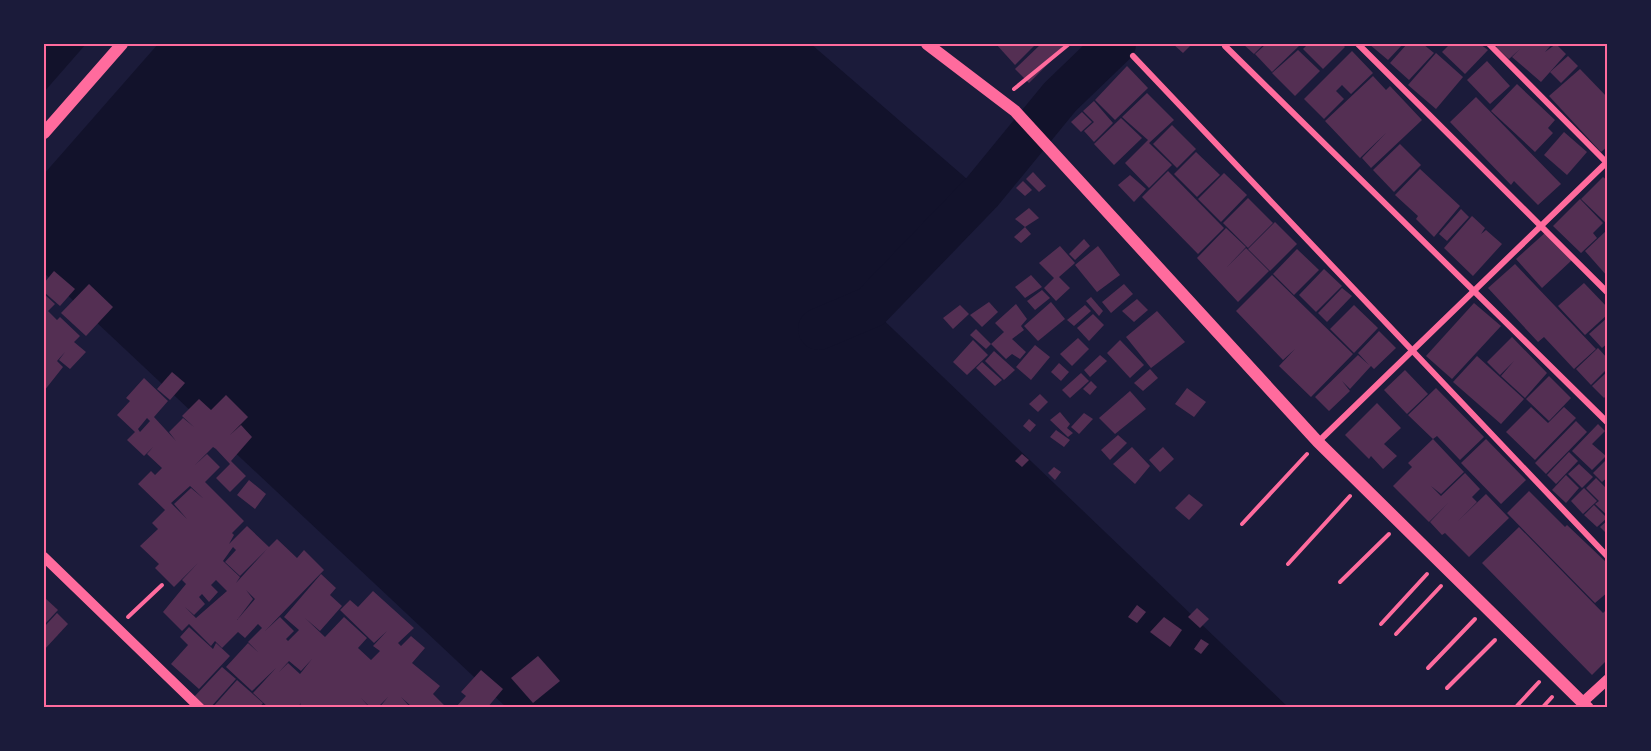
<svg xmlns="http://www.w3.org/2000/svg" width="1651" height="751" viewBox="0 0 1651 751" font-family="Manrope,sans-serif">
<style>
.water{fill:#12122b}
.pier{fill:#1b1b3a}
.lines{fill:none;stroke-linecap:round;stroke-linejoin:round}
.river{stroke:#12122b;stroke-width:42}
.building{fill:#542f53;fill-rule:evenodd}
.path{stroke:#ff6b9d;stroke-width:4}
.minor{stroke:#ff6b9d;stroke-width:6}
.tertiary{stroke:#ff6b9d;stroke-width:10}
.secondary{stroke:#ff6b9d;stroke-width:12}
.neatline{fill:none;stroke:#ff6b9d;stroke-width:2}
</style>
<rect width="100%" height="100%" fill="#1b1b3a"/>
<path class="water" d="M44,44H811L982,192L871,308L1288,707H506L44,273Z"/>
<path class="pier" d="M86,44H158L44,174V92Z"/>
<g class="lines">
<path class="river" d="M819,329L871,307L982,192L1060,97L1115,44"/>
</g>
<g class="building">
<path d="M996,44H1036L1015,65Z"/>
<path d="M1041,44H1068L1029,83L1015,69Z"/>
<path d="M1173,44H1192L1183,53Z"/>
<path d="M1243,44H1264L1254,54Z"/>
<path d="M1266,44H1296L1299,46L1272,72L1255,54Z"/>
<path d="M1308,44H1342L1345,47L1323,69L1303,49Z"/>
<path d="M1369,44H1403L1388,60Z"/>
<path d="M1407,44H1423L1434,53L1409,80L1390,63Z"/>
<path d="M1450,44H1480L1488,50L1465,74L1442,52Z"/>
<path d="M1499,44H1552L1545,52L1556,44L1566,54L1541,82L1512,57L1520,49L1509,59L1496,47Z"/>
<path d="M1298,50L1320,71L1295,96L1272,73Z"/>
<path d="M1352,51L1373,73L1351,94L1342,85L1336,91L1344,99L1324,119L1304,99Z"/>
<path d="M1436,53L1463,77L1436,109L1408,85Z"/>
<path d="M1568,56L1578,66L1561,83L1550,72Z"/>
<path d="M1487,61L1510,86L1490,104L1467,80Z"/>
<path d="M1127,66L1148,88L1115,120L1095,100Z"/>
<path d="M1580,69L1608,98V146L1601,152L1549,96Z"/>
<path d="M1373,76L1386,90L1390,86L1422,120L1371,168L1362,158L1386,133L1360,158L1325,121Z"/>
<path d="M1517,84L1555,120L1548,128L1553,133L1535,152L1491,111Z"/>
<path d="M1147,93L1174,120L1149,143L1172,165L1149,188L1125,163L1148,140L1122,117Z"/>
<path d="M1476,97L1561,184L1538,205L1514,181L1511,185L1450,122Z"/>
<path d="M1094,101L1113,123L1094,142L1084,131L1094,122L1083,111Z"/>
<path d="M1082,112L1092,122L1081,132L1071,122Z"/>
<path d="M1121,118L1142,138L1114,165L1094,144Z"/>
<path d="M1172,125L1196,149L1177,168L1153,144Z"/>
<path d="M1564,132L1587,152L1567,175L1544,155Z"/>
<path d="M1400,144L1421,165L1394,192L1373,170Z"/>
<path d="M1196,152L1220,175L1197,197L1174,174Z"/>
<path d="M1420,169L1460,206L1434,237L1416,219L1418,216L1395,195Z"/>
<path d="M1168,171L1224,228L1198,254L1142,197Z"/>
<path d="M1033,172L1046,186L1039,192L1026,179Z"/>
<path d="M1224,173L1247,195L1221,222L1198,199Z"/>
<path d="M1130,175L1146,189L1134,202L1118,185Z"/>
<path d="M1603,177L1608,181V225L1581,199Z"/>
<path d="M1023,181L1032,190L1025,196L1016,188Z"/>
<path d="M1248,198L1273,223L1248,248L1223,223Z"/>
<path d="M1580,199L1603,223L1593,233L1597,238L1581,253L1553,226Z"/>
<path d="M1029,208L1039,218L1025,227L1015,219Z"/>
<path d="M1461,209L1469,217L1447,241L1439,234Z"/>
<path d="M1472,216L1485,228L1481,234L1486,230L1502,244L1473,276L1444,248Z"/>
<path d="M1275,222L1297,244L1270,271L1248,249Z"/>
<path d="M1025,227L1031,234L1021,243L1014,237Z"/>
<path d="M1226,228L1246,247L1227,267L1246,248L1269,271L1238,302L1197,258Z"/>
<path d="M1608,229V277L1585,251Z"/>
<path d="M1546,232L1572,260L1542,288L1516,259Z"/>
<path d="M1084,239L1090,246L1075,260L1069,254Z"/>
<path d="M1060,246L1075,263L1059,277L1070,288L1056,301L1044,288L1054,278L1039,263Z"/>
<path d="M1098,246L1120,275L1097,292L1075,265Z"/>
<path d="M1297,249L1319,270L1294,295L1273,274Z"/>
<path d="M1515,264L1596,349L1574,369L1544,337L1538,342L1488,288Z"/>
<path d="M1324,269L1342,286L1316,312L1299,295Z"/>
<path d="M54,271L75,289L60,306L44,292V283Z"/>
<path d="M1031,275L1042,287L1025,298L1015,287Z"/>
<path d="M1272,275L1353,354L1311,397L1279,366L1295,349L1283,360L1236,311Z"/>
<path d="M1584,283L1608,308V314L1585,335L1558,306Z"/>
<path d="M89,284L113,307L86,336L61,313Z"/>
<path d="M1124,284L1133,294L1111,313L1102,302Z"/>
<path d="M1342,288L1352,296L1327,322L1318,313Z"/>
<path d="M1042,290L1050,298L1035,310L1027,301Z"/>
<path d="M44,294L55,304L48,311L57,320L60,317L80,336L74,342L86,352L70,369L59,360L65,352L57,361L63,367L44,391Z"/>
<path d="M1091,297L1103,311L1099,316L1086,301Z"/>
<path d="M1137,299L1148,310L1134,322L1122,311Z"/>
<path d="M989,302L998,312L982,327L970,315Z"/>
<path d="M1051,302L1065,319L1038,341L1024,326Z"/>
<path d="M1474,303L1501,326L1452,379L1426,356Z"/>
<path d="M1016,304L1027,319L1021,326L1024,330L1012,339L1026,352L1020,359L1012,354L1006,359L991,344L1004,332L995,323Z"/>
<path d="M960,305L969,314L953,329L943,318Z"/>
<path d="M1085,305L1091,311L1074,326L1067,320Z"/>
<path d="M1354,305L1378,328L1354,353L1330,329Z"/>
<path d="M1157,311L1185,342L1151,368L1126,337Z"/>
<path d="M1093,314L1104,325L1089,341L1077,328Z"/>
<path d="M1608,317V343L1602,348L1589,334Z"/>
<path d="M976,329L991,344L986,349L970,335Z"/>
<path d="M1379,331L1396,348L1374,369L1371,366L1350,389L1342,381L1350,391L1329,411L1315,397L1358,355L1369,365L1358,353Z"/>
<path d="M1512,337L1547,373L1525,398L1501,376L1514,361L1500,375L1487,362Z"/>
<path d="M1078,338L1089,349L1072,366L1060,354Z"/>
<path d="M973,340L988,355L967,375L953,362Z"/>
<path d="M1120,340L1144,365L1130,378L1107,353Z"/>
<path d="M1035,345L1050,357L1031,380L1016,367Z"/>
<path d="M1598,348L1608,359V368L1591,385L1576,369Z"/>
<path d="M994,351L1015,370L1004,380L985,361Z"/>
<path d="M1100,355L1107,361L1090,377L1084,370Z"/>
<path d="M1477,356L1524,399L1501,424L1453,382Z"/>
<path d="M982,362L1002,380L995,386L976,368Z"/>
<path d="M1059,363L1069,372L1061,381L1051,372Z"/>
<path d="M1150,369L1158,378L1143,391L1134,383Z"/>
<path d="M1405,370L1428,394L1407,414L1384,390Z"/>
<path d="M1608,371V394L1604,398L1592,386Z"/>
<path d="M172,372L185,383L170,400L157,389Z"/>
<path d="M1081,373L1089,381L1070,398L1062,390Z"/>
<path d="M1549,376L1571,398L1549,421L1526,399Z"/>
<path d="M144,378L168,401L154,417L176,441L169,432L183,418L194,427L182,416L199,399L211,410L226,395L248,417L230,435L241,425L252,437L231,461L246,476L230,492L216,478L230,464L216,449L213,447L195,465L207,454L220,467L205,482L244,521L232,533L234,535L229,544L247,526L269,547L277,539L297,558L304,550L324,570L265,631L280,617L294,631L286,639L288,641L299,630L284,617L321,574L336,588L330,595L342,606L320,631L305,618L325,637L344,617L367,638L358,648L371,660L380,651L373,646L387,631L374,643L340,610L350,600L358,607L373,591L414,628L398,643L401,646L411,636L425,648L412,663L440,686L433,694L447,708H413L401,697L411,708H379L388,697L377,708H371L361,698L370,708H299L301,703L297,708H269L253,693L276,668L252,691L226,667L248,643L258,652L248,642L262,628L258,624L245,638L238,632L222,648L215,641L211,646L189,624L182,631L163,612L186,584L182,580L198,563L174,587L155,568L159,564L140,546L158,529L152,523L165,510L138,484L151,471L155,475L162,468L147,454L153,447L144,456L127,440L135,432L117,415L130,401L126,398ZM147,418L150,421L140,432L138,429ZM190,486L204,499L191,488L174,504L187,519L171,503ZM233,547L236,550L225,562L240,576L267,549L236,583L240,577L223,561ZM216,580L227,591L196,618L185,607L194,615L205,604L199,597L202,594L209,602L218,592L211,585ZM246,590L255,599L237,620L253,599ZM312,659L300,674L288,663L279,672L289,661L301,671Z"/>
<path d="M1091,381L1097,387L1090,395L1083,389Z"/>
<path d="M1187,388L1206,402L1194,417L1175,404Z"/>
<path d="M1436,388L1484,437L1460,460L1437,436L1433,439L1408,415Z"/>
<path d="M1130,391L1146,409L1115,434L1099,418Z"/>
<path d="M1040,394L1048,402L1038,412L1029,404Z"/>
<path d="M1377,403L1401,428L1384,444L1397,456L1383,469L1371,456L1369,459L1345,435Z"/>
<path d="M1531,407L1548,423L1564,407L1576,418L1535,460L1506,432Z"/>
<path d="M1060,412L1070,424L1067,428L1073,433L1068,437L1050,420Z"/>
<path d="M1084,413L1093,419L1079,434L1071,427Z"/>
<path d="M1029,419L1036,425L1030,432L1023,426Z"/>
<path d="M1576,421L1587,432L1546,474L1535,463Z"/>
<path d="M1598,424L1605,431L1592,444L1606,456L1592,470L1572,451Z"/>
<path d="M1056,430L1070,440L1064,447L1050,437Z"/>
<path d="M1118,435L1127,443L1110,460L1101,450Z"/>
<path d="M1433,439L1464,472L1441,494L1431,486L1441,496L1465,473L1480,489L1472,497L1477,502L1457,522L1486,494L1509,518L1469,557L1445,533L1442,535L1430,522L1448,503L1429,522L1393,486L1412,467L1408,463Z"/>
<path d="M1486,439L1526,480L1501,504L1461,463Z"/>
<path d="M1132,447L1150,466L1135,484L1113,464Z"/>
<path d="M1163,447L1174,459L1160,472L1149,460Z"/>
<path d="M1569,452L1578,461L1556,484L1547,475Z"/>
<path d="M1022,454L1029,460L1022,467L1015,461Z"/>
<path d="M1608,458V477L1602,482L1593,473Z"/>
<path d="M1579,464L1593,477L1582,488L1568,474Z"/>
<path d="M1054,467L1061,472L1055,480L1048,473Z"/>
<path d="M1566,475L1579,488L1566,503L1552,490Z"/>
<path d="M1596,478L1608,490V516L1595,504L1599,501L1586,488Z"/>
<path d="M249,480L266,494L255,509L237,495Z"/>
<path d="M1584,488L1597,501L1583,514L1571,501Z"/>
<path d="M1529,491L1565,527L1567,525L1608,564V592L1595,603L1507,513Z"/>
<path d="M1189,494L1203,505L1189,520L1175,508Z"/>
<path d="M1594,505L1607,518L1597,527L1584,515Z"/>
<path d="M1608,520V535L1600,527Z"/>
<path d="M1519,527L1603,613L1608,608V659L1592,675L1482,563Z"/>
<path d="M45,598L58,610L44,625V600Z"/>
<path d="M1137,605L1146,612L1137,623L1128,617Z"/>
<path d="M1197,608L1209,619L1200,628L1188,617Z"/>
<path d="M57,613L68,624L44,650V627Z"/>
<path d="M1164,617L1182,630L1170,647L1150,632Z"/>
<path d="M189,627L213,649L216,643L230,656L199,689L171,664L188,645L180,637Z"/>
<path d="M1201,639L1209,644L1201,654L1194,649Z"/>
<path d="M538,656L560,681L533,703L511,678Z"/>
<path d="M222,667L236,679L210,708H204L193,698Z"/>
<path d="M481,670L503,689L487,708H455L466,696L461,692Z"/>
<path d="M237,680L263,703L259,708H212Z"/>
</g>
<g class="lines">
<g class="path">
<path d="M1014,89L1069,44"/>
<path d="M1242,524L1307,454"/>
<path d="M1288,564L1350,496"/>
<path d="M1340,582L1389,534"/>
<path d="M128,617L162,585"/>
<path d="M1381,624L1427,574"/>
<path d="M1396,634L1441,586"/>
<path d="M1428,668L1475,619"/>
<path d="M1447,688L1495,640"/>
<path d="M1515,708L1539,682"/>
<path d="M1542,708L1552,697"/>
</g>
<g class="minor">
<path d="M1358,44L1608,293"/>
<path d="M1489,44L1607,163"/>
<path d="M1225,46L1608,423"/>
<path d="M1133,56L1608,557"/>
<path d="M1318,442L1608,161"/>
</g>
<g class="tertiary">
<path d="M44,557L200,708"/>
<path d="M1583,702L1608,679"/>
</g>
<g class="secondary">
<path d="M927,44L1015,111L1318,442L1588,708"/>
<path d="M44,133L122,44"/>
</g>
</g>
<rect width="1651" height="751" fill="none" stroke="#1b1b3a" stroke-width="90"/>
<rect x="45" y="45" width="1561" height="661" class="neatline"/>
</svg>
